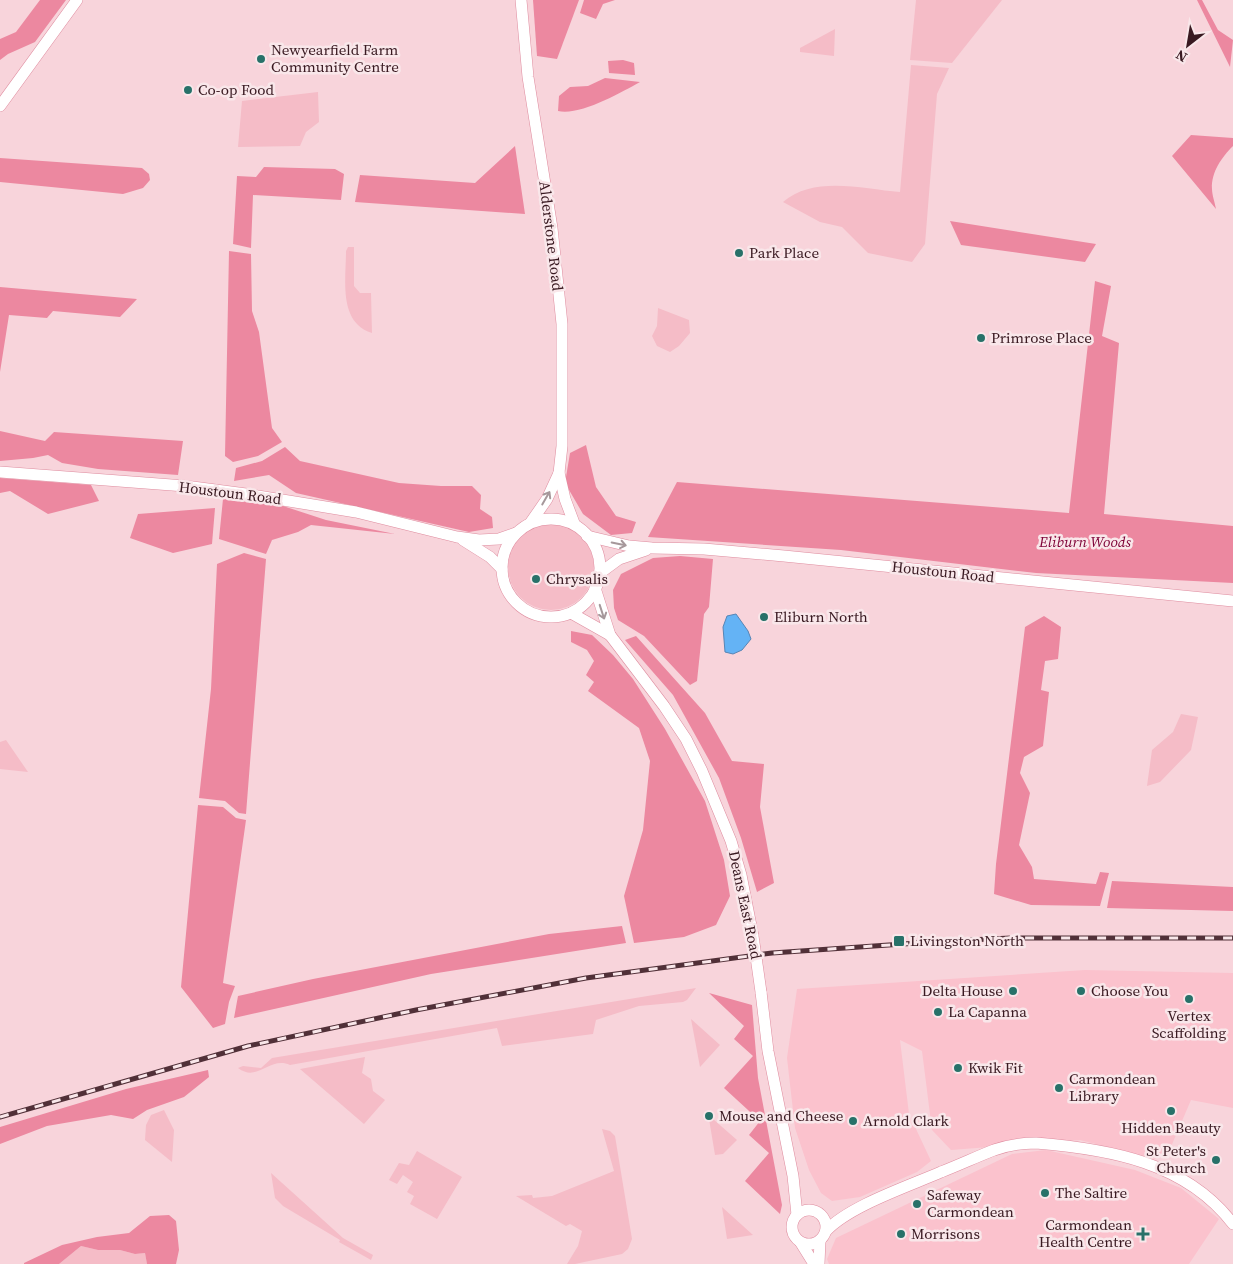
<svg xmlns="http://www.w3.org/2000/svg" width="1233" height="1264" viewBox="0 0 1233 1264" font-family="'Source Serif 4',serif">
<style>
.built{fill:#fbc2cd}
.green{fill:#f5bcc7}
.forest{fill:#ec88a0}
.water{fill:#64b3f5;stroke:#5785b5}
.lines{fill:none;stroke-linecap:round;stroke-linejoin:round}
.secondary-casing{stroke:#df8c9f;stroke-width:12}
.secondary{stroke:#fff;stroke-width:11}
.rail-casing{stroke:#513038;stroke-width:5}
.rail{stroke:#f9e7ea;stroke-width:3;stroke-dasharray:9;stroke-linecap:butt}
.secondary-bridge-casing{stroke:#df8c9f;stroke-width:12;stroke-linecap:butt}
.secondary-bridge{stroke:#fff;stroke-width:11}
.oneway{stroke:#a6989b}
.poi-dot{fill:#287169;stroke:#f9e7ea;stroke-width:2}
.labels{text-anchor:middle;stroke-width:5;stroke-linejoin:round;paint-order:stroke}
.poi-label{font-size:15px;fill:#391921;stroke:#f9e7ea;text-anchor:start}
.street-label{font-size:15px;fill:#391921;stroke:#f9e7ea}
.park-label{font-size:15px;font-style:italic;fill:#7d0036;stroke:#f9e7ea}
</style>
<rect width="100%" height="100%" fill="#f8d4db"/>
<g class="built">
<path d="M1085,970L1233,973V1108L1191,1100L1170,1149L1156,1159L1080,1140L951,1150L932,1130L922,1051L900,1040L909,1114L931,1161L917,1172L860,1197L832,1201L821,1193L809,1170L795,1128L787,1058L797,989Z"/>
<path d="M1046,1150L1135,1170L1181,1188L1219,1219L1189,1264H829L827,1259L836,1238L1012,1154Z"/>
</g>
<g class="green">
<path d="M916,0H1002L952,63L910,60Z"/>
<path d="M835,29L834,56L800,52V48Z"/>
<path d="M911,65L949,68L937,94L925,244L912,262L868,253L842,227L820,222L783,202C814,175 863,189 900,192Z"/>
<path d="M318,92L319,122L306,132L300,146L238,147L242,101Z"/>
<path d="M348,247H354V286L360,293H371L372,333C338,322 346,280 346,251Z"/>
<path d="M658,308L689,320L690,333L679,346L670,352L657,346L652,336L657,326Z"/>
<circle cx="551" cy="567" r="43"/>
<path d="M1181,714L1198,717L1191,750L1160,782L1147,786L1152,750L1173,732Z"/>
<path d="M6,740L28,772L0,769V742Z"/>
<path d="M696,988L687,1000L683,1002L639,1006L596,1020L593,1034L502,1046L497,1028L290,1065C269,1056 258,1083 238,1068L243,1066L261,1068L272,1058Z"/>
<path d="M691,1019L720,1045L700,1067Z"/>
<path d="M365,1057L362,1073L371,1079L373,1091L385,1100L364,1124L300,1069Z"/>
<path d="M164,1110L174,1130L172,1162L145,1140L146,1125L151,1115Z"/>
<path d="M709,1119H713L737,1140L723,1154L715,1155Z"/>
<path d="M602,1129L610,1131L615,1136L632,1239L628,1249L622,1254L575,1264H567L578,1246L582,1231L570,1224L566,1226L516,1196L532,1195L533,1198L552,1196L614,1171Z"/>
<path d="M417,1151L462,1177L437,1219L410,1204L414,1196L407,1192L413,1182L403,1175L397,1184L389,1180L399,1163L409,1165Z"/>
<path d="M271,1173L343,1238L373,1255L371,1260L339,1242L340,1240L283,1206L275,1198Z"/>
<path d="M722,1207L753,1235L727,1239Z"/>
<path d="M81,1246L98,1250H120L135,1254L145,1253L147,1264H59Z"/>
</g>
<g class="forest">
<path d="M40,0H66L35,42L8,54L0,60V39L16,32Z"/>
<path d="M533,0H579L557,59L537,56Z"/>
<path d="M584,0H615L603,4L596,19L580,13Z"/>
<path d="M1197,0H1202L1218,30L1233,40L1230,67Z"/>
<path d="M623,60L634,63L635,75L609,73L608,61Z"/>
<path d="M605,78L640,82C620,93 580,116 558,111L559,96L570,87L588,86Z"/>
<path d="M1191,135L1233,138V146C1222,157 1211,172 1212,189C1212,195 1215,203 1216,209L1172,156Z"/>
<path d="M515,146L525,214L355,202L360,175L475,183Z"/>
<path d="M0,158L142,168L149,174L150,180L143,188L123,194L0,182Z"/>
<path d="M264,167L335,169L344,174L341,200L253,195L251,248L233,244L237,176L256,177Z"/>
<path d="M950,221L1096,244L1085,262L961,245Z"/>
<path d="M229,251L251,254L252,311L259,332L272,428L282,442L258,456L233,462L225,456Z"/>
<path d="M1095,281L1111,286L1102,336L1119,343L1104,514L1233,526V583L1036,573L841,550L648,537L677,482L1069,513Z"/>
<path d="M0,287L137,299L120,317L53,311L47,318L9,315L0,372Z"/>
<path d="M0,431L45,441L54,432L183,441L178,475L98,469L62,463L48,455L33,458L0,461Z"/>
<path d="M586,445L596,487L616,516L636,522L632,533L611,535L583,514L565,483L570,453Z"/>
<path d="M285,447L300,461L399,483L441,486H472L481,495L480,509L492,517L493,528L469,532L296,493L269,475L234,481L236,468L262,461Z"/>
<path d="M0,478L91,485L99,501L48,514L10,491L0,493Z"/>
<path d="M223,499L280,505L326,520L395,534L311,525L298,532L272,540L266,554L219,539Z"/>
<path d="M215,508L212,544L173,553L130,538L138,514Z"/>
<path d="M244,553L266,559L246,814L239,813L225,801L199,798L211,689L217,564Z"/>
<path d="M680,556L713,559L709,607L704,614L697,681L690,685L644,636L618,620L614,608L613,590L621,574L653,558Z"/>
<path d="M1044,616L1061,627L1058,659L1045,661L1041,690L1049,692L1043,746L1024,757L1020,773L1030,793L1019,845L1032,867L1034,879L1096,884L1100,872L1109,873L1100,906L1031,905L994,894L996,864L1025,627Z"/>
<path d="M571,631L592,635L613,655L633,679L665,729L705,801L724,860L730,896L716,925L684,937L634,943L624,896L643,830L650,761L639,728L588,691L594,682L586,675L594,661L587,650L571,642Z"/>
<path d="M636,636L705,713L732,761L764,764L760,807L774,883L757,892L741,838L719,778L673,695L625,640Z"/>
<path d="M198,805L223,807L236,818L246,820L223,983L235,986L229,1002L225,1024L213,1028L181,987Z"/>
<path d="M1112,881L1233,887V911L1107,908Z"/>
<path d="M622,926L626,943L431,974L234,1018L238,996L313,979L549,934Z"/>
<path d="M709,993L752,1005L758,1078L782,1205L780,1214L745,1181L769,1153L749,1135L760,1121L724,1088L753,1056L734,1039L744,1026Z"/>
<path d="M208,1070L209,1077L184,1097L147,1110L133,1119L111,1115L47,1126L0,1144V1127L126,1089Z"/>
<path d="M169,1215L176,1221L179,1250L176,1264H147L145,1253L135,1254L120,1250H98L81,1246L59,1264H24V1263L62,1245L97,1237L129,1233L150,1216Z"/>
</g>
<path class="water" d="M736,614L748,631L751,639L742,650L733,654L725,652L723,627L727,616Z"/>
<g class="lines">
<g class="secondary-casing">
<g id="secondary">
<path d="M521,0L528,77L552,228L562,324V446L559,473L565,499L574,523"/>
<path d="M0,106L77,0"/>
<path d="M0,472L185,486L246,494L356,512L457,537L479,540L499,539L516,533"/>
<circle cx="551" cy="568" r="49"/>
<path d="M531,522L547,499L559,473"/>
<path d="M587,536L629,546L652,548L704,549L784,556L1233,601"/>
<path d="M463,540L490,557L502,569"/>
<path d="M600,573L619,559L646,550"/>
<path d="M595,588L610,635L664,706L686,739L702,771L731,841L741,875L753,936"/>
<path d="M571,613L610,635"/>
<path d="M761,992L768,1051L793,1176L797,1215"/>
<circle cx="809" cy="1227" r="17"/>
<path d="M826,1231C849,1206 909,1186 941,1172C959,1165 976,1157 994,1150C1008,1145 1022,1143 1036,1143C1109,1149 1186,1162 1233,1224"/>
<path d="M801,1243L814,1264"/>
<path d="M819,1264L820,1240"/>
</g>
</g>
<use href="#secondary" class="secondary"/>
<g class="rail-casing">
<path id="rail" d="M0,1117L248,1046L416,1010L586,978L772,953L947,941L1011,938H1233"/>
</g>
<use href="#rail" class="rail"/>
<g class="secondary-bridge-casing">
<path id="secondary-bridge" d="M753,936L761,992"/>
</g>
<use href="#secondary-bridge" class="secondary-bridge"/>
</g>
<defs><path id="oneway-shaft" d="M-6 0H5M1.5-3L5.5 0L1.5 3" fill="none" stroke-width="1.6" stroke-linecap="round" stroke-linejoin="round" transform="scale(1.25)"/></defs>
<g class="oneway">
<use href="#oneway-shaft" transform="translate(546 498) rotate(-60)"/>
<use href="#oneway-shaft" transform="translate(619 544) rotate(12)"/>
<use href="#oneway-shaft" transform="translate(602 612) rotate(72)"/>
</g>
<g class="poi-dot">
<circle cx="261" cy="59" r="5"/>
<circle cx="188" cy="90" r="5"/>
<circle cx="739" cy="253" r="5"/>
<circle cx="981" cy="338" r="5"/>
<circle cx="536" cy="579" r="5"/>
<circle cx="764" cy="617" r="5"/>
<rect x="893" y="935" width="12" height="12" rx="2.5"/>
<circle cx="1013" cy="991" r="5"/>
<circle cx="1081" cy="991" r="5"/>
<circle cx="1189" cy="999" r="5"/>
<circle cx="938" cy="1012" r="5"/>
<circle cx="958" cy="1068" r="5"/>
<circle cx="1059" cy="1088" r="5"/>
<circle cx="1171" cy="1111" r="5"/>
<circle cx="709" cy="1116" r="5"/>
<circle cx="853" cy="1121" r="5"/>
<circle cx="1216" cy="1160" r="5"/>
<circle cx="1045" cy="1193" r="5"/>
<circle cx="917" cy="1204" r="5"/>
<circle cx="901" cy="1234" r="5"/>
<path d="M1140.5 1226.5h5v5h5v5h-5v5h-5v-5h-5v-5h5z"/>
</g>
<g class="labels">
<g class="poi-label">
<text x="271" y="55">Newyearfield Farm<tspan x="271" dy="17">Community Centre</tspan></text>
<text x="198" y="95">Co-op Food</text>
<text x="749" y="258">Park Place</text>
<text x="991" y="343">Primrose Place</text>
<text x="546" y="584">Chrysalis</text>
<text x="774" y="622">Eliburn North</text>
<text x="910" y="946">Livingston North</text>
<text x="1003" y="996" text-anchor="end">Delta House</text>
<text x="1091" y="996">Choose You</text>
<text x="948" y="1017">La Capanna</text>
<text x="1189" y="1021" text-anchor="middle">Vertex<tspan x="1189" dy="17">Scaffolding</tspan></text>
<text x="968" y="1073">Kwik Fit</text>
<text x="1069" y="1084">Carmondean<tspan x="1069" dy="17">Library</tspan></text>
<text x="719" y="1121">Mouse and Cheese</text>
<text x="863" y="1126">Arnold Clark</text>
<text x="1171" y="1133" text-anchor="middle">Hidden Beauty</text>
<text x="1206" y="1156" text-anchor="end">St Peter's<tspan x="1206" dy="17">Church</tspan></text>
<text x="1055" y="1198">The Saltire</text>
<text x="927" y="1200">Safeway<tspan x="927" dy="17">Carmondean</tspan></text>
<text x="1132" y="1230" text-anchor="end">Carmondean<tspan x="1132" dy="17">Health Centre</tspan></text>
<text x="911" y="1239">Morrisons</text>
</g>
<g class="street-label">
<text transform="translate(551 236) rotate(83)" y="5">Alderstone Road</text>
<text transform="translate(230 493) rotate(7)" y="5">Houstoun Road</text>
<text transform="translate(943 572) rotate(6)" y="5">Houstoun Road</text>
<text transform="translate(745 905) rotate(78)" y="5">Deans East Road</text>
</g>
<g class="park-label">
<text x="1085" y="547">Eliburn Woods</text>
</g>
</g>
<g transform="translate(1188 45) rotate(211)" stroke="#f9e7ea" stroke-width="4" paint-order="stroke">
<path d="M0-4L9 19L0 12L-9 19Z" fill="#391921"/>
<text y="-8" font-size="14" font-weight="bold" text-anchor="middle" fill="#391921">N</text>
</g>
</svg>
